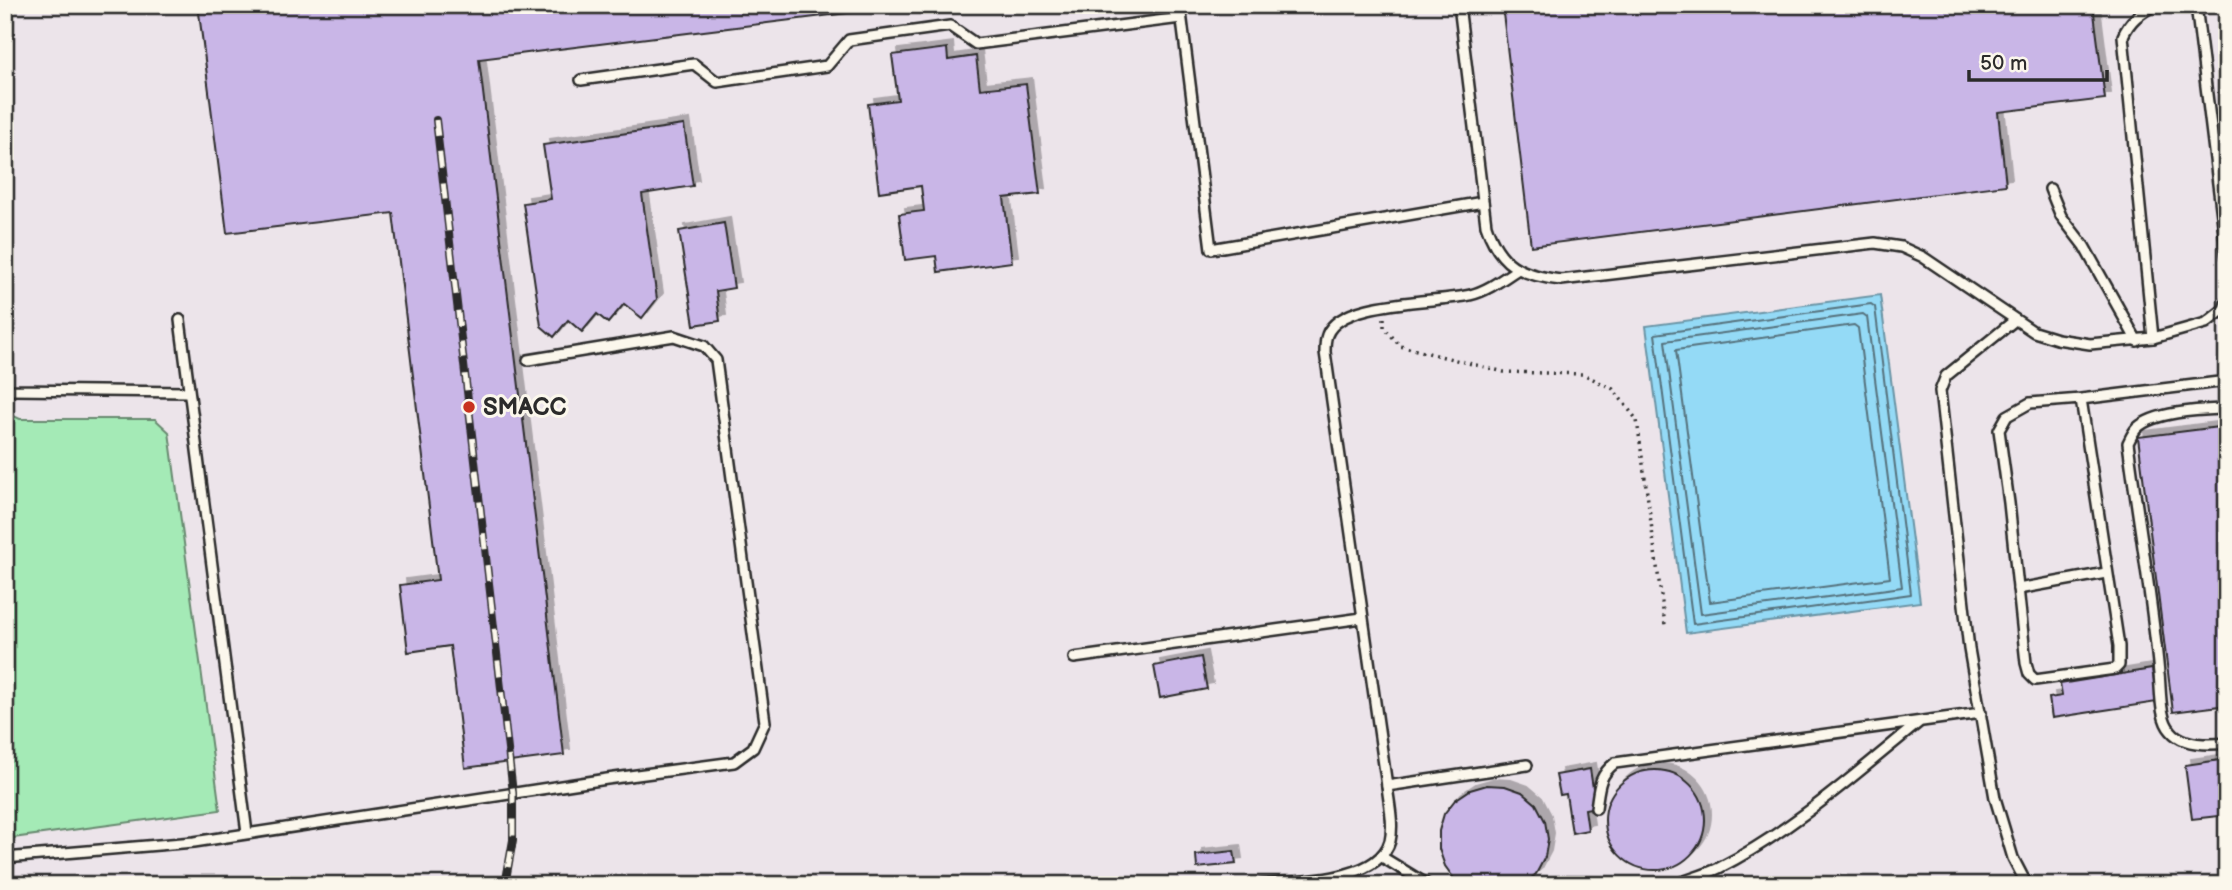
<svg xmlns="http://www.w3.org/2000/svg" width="2232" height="890" viewBox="0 0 2232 890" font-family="'Balsamiq Sans',sans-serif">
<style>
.built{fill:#ece4ea}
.green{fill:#a4eab6;stroke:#688a70;stroke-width:2}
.water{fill:#94daf6;stroke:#6a94a5;stroke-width:2}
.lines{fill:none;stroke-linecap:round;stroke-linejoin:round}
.shore{stroke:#55717c;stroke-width:2}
.building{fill:#c9b6e7;stroke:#2b2b2b;stroke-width:2;filter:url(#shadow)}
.lane-casing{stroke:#2b2b2b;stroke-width:14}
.path{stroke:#2b2b2b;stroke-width:3.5;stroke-dasharray:2 5;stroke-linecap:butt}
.lane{stroke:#fbf7ec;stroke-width:9}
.rail-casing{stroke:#2b2b2b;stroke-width:8}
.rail{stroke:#fbf7ec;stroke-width:5;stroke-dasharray:16;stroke-linecap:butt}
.poi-dot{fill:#c8321e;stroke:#fbf7ec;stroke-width:2.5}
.labels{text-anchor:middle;stroke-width:6;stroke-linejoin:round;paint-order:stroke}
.poi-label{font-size:24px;font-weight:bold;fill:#2b2b2b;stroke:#fbf7ec;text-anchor:start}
</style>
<defs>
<filter id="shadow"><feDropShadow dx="6" dy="-6" stdDeviation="0" flood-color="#0004"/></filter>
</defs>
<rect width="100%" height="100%" fill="#fbf7ec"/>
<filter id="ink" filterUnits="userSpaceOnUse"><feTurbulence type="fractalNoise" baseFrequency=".0143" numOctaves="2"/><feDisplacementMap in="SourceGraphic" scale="14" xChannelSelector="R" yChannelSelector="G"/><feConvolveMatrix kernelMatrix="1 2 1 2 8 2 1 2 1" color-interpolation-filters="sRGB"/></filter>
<g filter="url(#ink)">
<rect class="built" x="5" y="5" width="2222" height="880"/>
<path class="green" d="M5,412L20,419H155L169,432L220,810L5,839Z"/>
<path class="water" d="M1880,295L1920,602L1686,633L1646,326Z"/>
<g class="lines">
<g class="shore">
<path d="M1871,304L1875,307L1911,594L1693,624L1655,334Z"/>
<path d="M1863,314L1867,317L1902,587L1701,614L1665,341Z"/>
<path d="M1854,325L1858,328L1890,578L1710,602L1676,350Z"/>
</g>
</g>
<g class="building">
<path d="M198,5H912L479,59L564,755L465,768L450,646L408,652L400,585L438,580L393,213L227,233Z"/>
<path d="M1502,5H2093L2105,99L1998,112L2006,185L1531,246Z"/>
<path d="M947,48L948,60L976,56L980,89L1026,84L1040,194L1004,198L1012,262L938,272L936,256L905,260L899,214L924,211L921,186L879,192L868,104L898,100L892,55Z"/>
<path d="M684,125L693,186L642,194L657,299L642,318L624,304L608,323L597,314L582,332L568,320L554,337L541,326L523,203L551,199L543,145Z"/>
<path d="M724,223L734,288L716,291L720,321L694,325L679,231Z"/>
<path d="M2227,426V705L2173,712L2138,437Z"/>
<path d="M1201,657L1207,689L1160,698L1154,666Z"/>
<path d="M2152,669L2157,702L2052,718L2049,698L2062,696L2060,684Z"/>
<path d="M2227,759V815L2192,819L2185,765Z"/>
<path d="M1590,769L1596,807L1585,809L1588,830L1572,833L1566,794L1560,795L1556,775Z"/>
<circle cx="1655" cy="820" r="50"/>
<path d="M1487,785L1505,786L1522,792L1536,804L1545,821L1548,839L1545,857L1536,874L1523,885H1463L1455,880L1445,866L1439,849V831L1444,814L1455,800L1470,790Z"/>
<path d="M1234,851L1236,864L1197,868L1196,855Z"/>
</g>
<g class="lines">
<g class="lane-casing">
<g id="lane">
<path d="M1180,5L1211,249L1483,202"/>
<path d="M1459,5L1486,225C1499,265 1520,275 1561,280L1875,243L1901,247L1923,257L2034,332L2057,339L2090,344L2153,338L2206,323L2224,309L2227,300"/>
<path d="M2196,5L2227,257"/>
<path d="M581,80L694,64L717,82L827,66L849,40L950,26L976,44L1181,18"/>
<path d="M2050,189L2061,216L2084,246L2137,341"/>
<path d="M180,320L247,833"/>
<path d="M2015,320L1946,376L1940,391L1969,649L1995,798L2013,858L2027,885"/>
<path d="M2153,338L2123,36C2130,20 2140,13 2155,5"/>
<path d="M5,387L11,390L188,392"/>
<path d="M2081,399L2119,646V665L2115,669L2035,680L2029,674L2026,663L2009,503L1999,430L2007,416L2030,403L2081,399L2227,381"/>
<path d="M2227,406L2221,409C2198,410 2154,412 2137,428C2133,432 2130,439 2128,443C2138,520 2152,596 2159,674C2161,690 2159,718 2171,731C2183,746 2209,745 2227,743"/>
<path d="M2018,589L2106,573"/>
<path d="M1074,658L1362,618"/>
<path d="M1387,786L1527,765"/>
<path d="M1596,808C1599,789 1598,776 1615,763L1981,713"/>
<path d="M1382,857L1428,885"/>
<path d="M5,858L194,842L607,779L734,762L753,748L765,722L716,360L704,346L674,336L528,360"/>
<path d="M1258,885C1294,881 1378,883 1390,841C1394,824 1389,803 1387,786L1325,352C1325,347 1325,340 1327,335C1340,299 1437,303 1470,295C1487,291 1503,279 1518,269"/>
<path d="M1674,885C1689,879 1705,875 1719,868C1793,830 1854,775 1918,723"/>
</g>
</g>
<path class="path" d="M1384,318V327L1400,346L1504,372L1583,374L1613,389L1637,420L1665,625"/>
<use href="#lane" class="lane"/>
<g class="rail-casing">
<path id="rail" d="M436,120L513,793V840L505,885"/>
</g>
<use href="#rail" class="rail"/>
</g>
</g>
<circle class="poi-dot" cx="469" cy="407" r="7"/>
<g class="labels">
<g class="poi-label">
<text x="483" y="415">SMACC</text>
</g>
</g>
<rect width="2232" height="890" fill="none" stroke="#fbf7ec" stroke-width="28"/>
<rect x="14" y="14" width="2204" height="862" fill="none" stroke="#2b2b2b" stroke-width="2.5" filter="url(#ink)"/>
<path d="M1969 70v10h138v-10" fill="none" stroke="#2b2b2b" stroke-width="3.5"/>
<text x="1980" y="70" font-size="21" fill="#2b2b2b" stroke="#fbf7ec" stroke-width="5" paint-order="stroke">50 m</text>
</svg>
